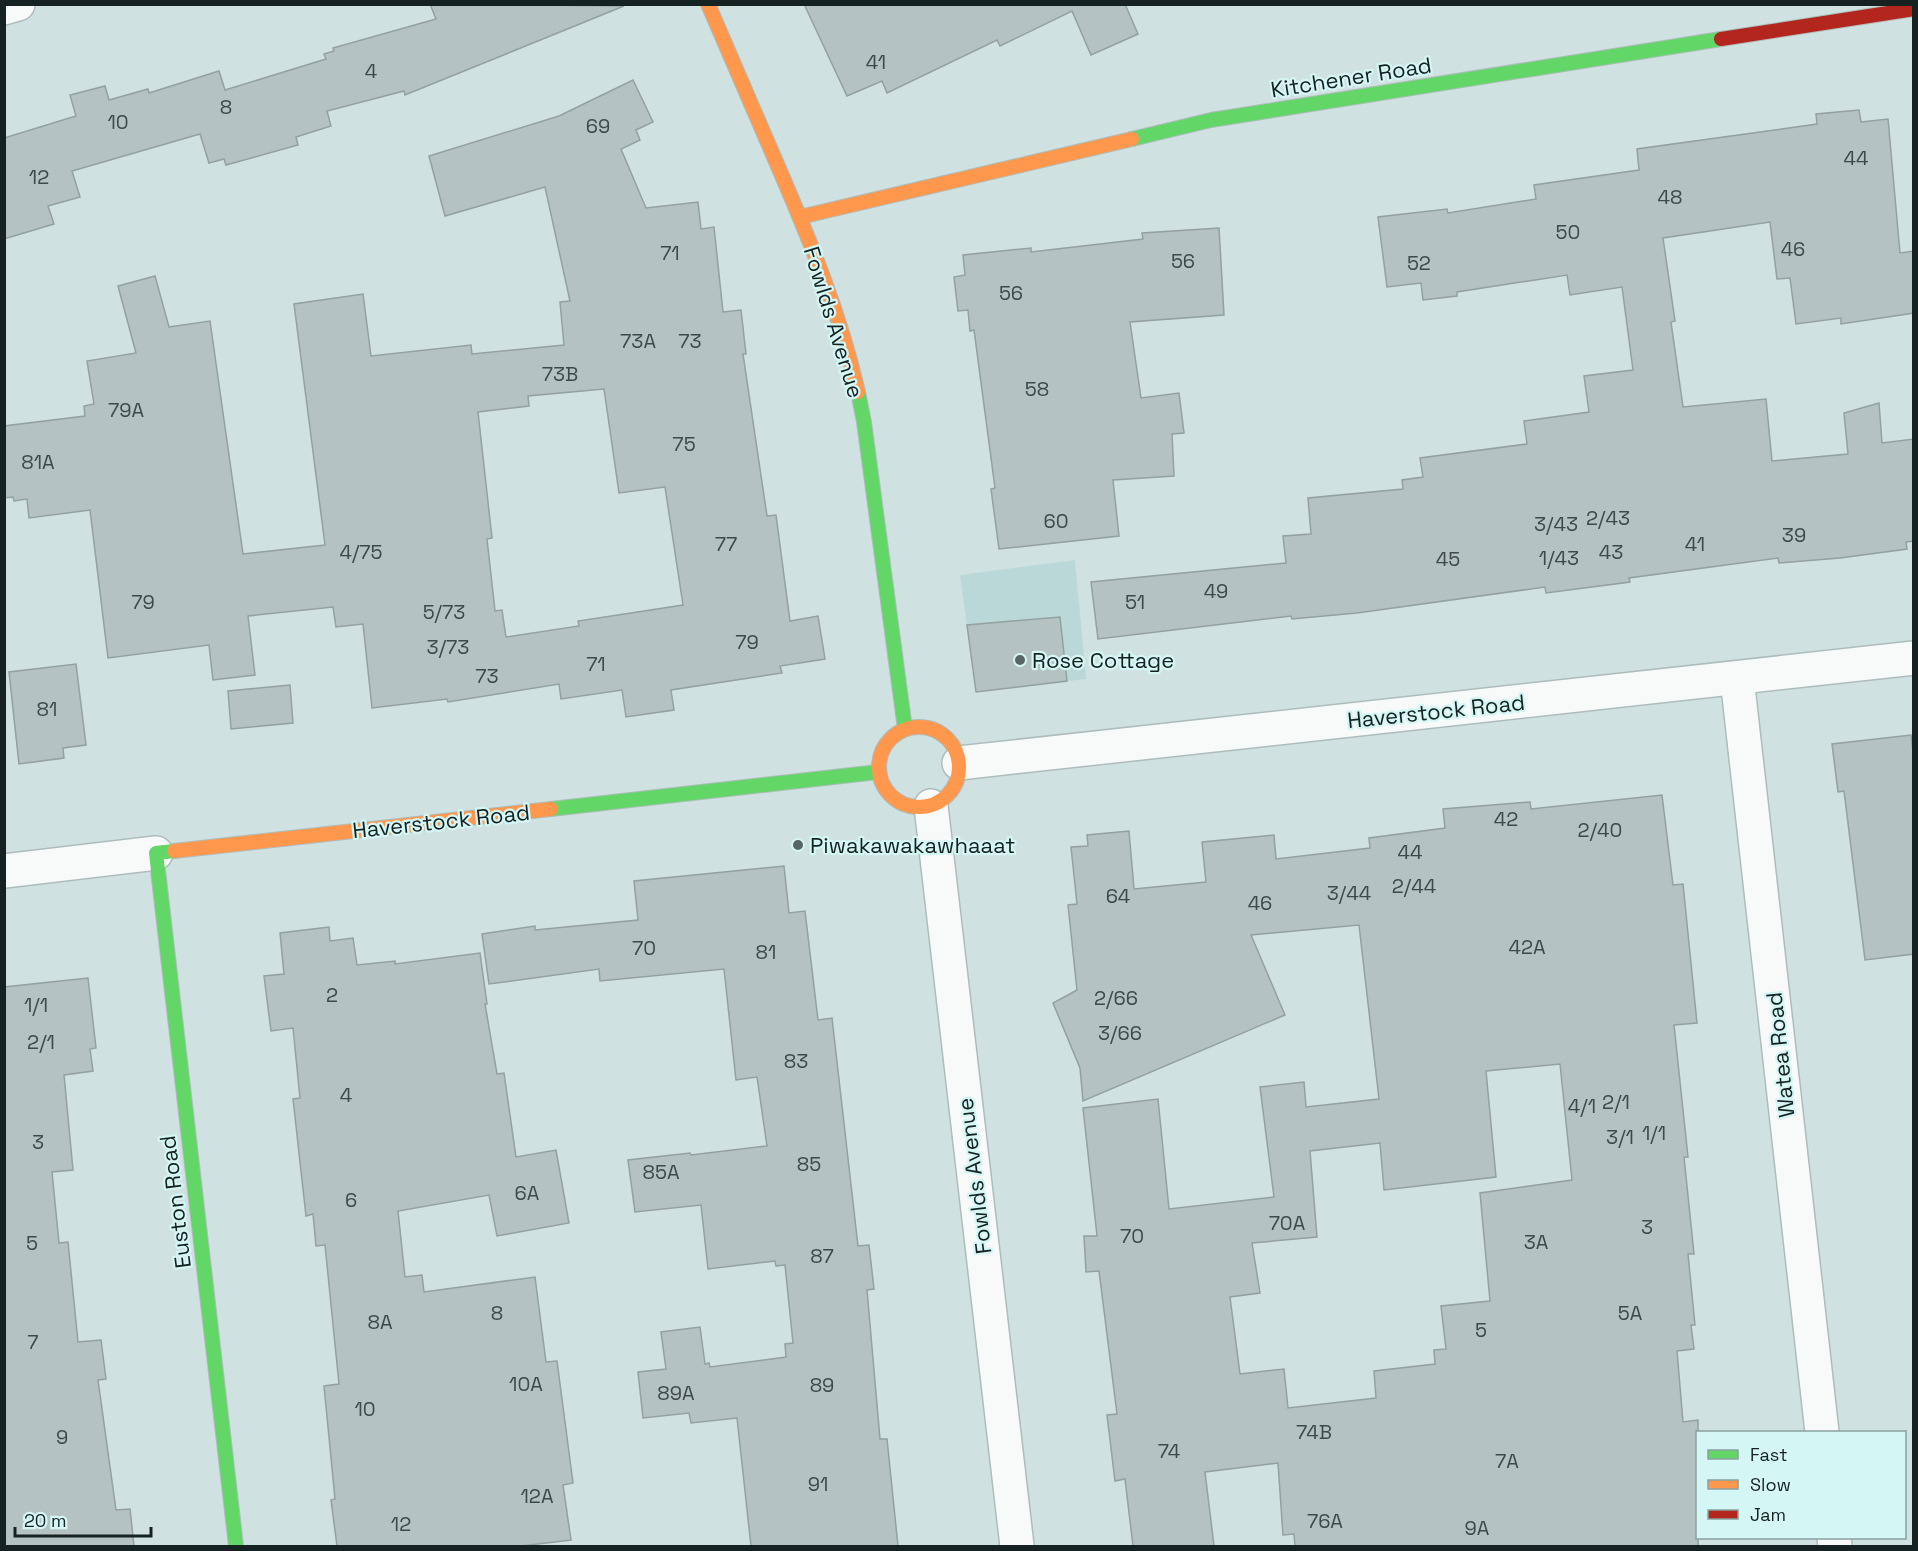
<svg xmlns="http://www.w3.org/2000/svg" width="1918" height="1551" viewBox="0 0 1918 1551" font-family="'Space Grotesk',sans-serif">
<style>
.built{fill:#bad8d7}
.building{fill:#b4c2c1;stroke:#93a1a0;stroke-width:1.5;fill-rule:evenodd}
.lines{fill:none;stroke-linecap:round;stroke-linejoin:round}
.street-casing{stroke:#aebdbc;stroke-width:36}
.fast-casing{stroke:#aebdbc;stroke-width:16}
.slow-casing{stroke:#aebdbc;stroke-width:16}
.jam-casing{stroke:#aebdbc;stroke-width:16}
.street{stroke:#f8fafa;stroke-width:33}
.fast{stroke:#63d668;stroke-width:14}
.slow{stroke:#ff974d;stroke-width:14}
.jam{stroke:#b3261e;stroke-width:14}
.poi-dot{fill:#576564;stroke:#d4f6f4;stroke-width:2}
.labels{text-anchor:middle;stroke-width:4.5;stroke-linejoin:round;paint-order:stroke}
.number-label{font-size:20px;fill:#3e4a4a}
.street-label{font-size:22px;fill:#162222;stroke:#d4f6f4}
.poi-label{font-size:22px;fill:#162222;stroke:#d4f6f4;text-anchor:start}
</style>
<rect width="100%" height="100%" fill="#cfe1e0"/>
<path class="built" d="M1075,560L1086,679L976,692L960,575Z"/>
<g class="building">
<path d="M430,4L624,6L405,95L404,91L327,111L331,126L296,137L298,145L226,165L224,159L209,163L200,134L72,171L80,197L48,206L54,224L4,239V138L76,116L70,95L105,86L109,100L148,89L149,93L219,71L225,90L326,59L324,54L334,51L333,48L436,19Z"/>
<path d="M804,4H1125L1138,34L1091,55L1072,11L1000,46L997,40L887,93L882,81L847,96Z"/>
<path d="M633,80L653,122L636,130L640,140L621,149L646,208L698,202L701,229L714,227L723,312L741,310L746,354H743L767,516L776,515L790,621L818,616L825,659L780,666L782,673L671,690L674,710L626,717L622,690L561,699L559,684L448,702L447,699L372,708L363,624L336,627L333,607L248,616L255,675L213,680L209,645L108,658L90,510L29,518L27,499L14,501L13,497L4,498V426L85,416L84,406L94,404L87,361L136,353L118,286L155,276L169,327L210,321L243,554L325,545L294,304L363,294L371,356L471,345L472,354L564,345L560,302L570,301L545,187L445,216L429,156L559,116ZM604,389L619,493L665,487L683,605L578,621L579,626L506,637L502,610L495,611L487,539L492,538L478,412L529,406L528,396Z"/>
<path d="M1859,110L1861,122L1888,119L1900,253L1914,251V313L1841,324V318L1796,324L1790,278L1777,279L1770,222L1663,238L1675,321L1671,322L1683,407L1766,399L1772,461L1848,454L1844,413L1879,403L1882,443L1914,439V541L1906,542L1907,549L1840,558L1779,563L1778,558L1629,578L1630,582L1546,593L1545,587L1357,613L1292,619L1291,616L1098,639L1091,582L1286,563L1283,536L1311,534L1308,498L1403,489L1402,480L1423,477L1420,458L1527,444L1524,421L1589,412L1584,376L1633,370L1622,287L1570,295L1567,275L1457,292V296L1423,300L1421,283L1387,287L1378,217L1447,209L1448,213L1536,199L1534,185L1639,170L1637,149L1817,124L1816,114Z"/>
<path d="M1219,228L1224,315L1130,322L1141,398L1179,393L1184,433L1172,434L1174,476L1113,480L1119,536L999,549L991,489L995,488L974,330L970,331L968,310L958,311L954,277L965,275L963,255L1031,248V252L1143,239L1142,233Z"/>
<path d="M1060,617L1067,681L976,692L967,625Z"/>
<path d="M76,664L86,745L63,748L64,758L19,764L9,672Z"/>
<path d="M290,685L293,723L231,729L228,691Z"/>
<path d="M1911,735L1914,760V954L1865,960L1844,791L1838,792L1832,744Z"/>
<path d="M1662,795L1673,885L1683,884L1697,1023L1674,1025L1688,1157H1684L1694,1254H1688L1695,1325H1691L1694,1349L1677,1351L1683,1422L1698,1420V1546H1295L1294,1534L1283,1535L1278,1463L1205,1472L1214,1546H1133L1125,1479L1115,1481L1107,1415L1117,1414L1099,1271L1086,1272L1084,1236H1097L1083,1108L1158,1099L1169,1209L1274,1197L1260,1087L1304,1082L1306,1107L1379,1099L1359,925L1251,935L1285,1015L1083,1101L1080,1068L1053,1003L1077,990L1068,905L1077,904L1071,847L1088,846L1087,835L1129,831L1134,889L1206,882L1202,842L1274,835L1276,859L1370,848L1369,838L1445,828L1443,809L1530,802L1531,809ZM1560,1064L1572,1180L1480,1193L1490,1301L1441,1306L1446,1349L1434,1350L1435,1364L1374,1371L1376,1398L1288,1408L1284,1369L1240,1374L1230,1297L1260,1293L1252,1243L1317,1237L1310,1151L1380,1143L1384,1190L1496,1177L1486,1071Z"/>
<path d="M784,866L789,913L805,911L818,1020L832,1018L858,1246L869,1245L874,1289L867,1290L880,1439H887L898,1546H751L737,1418L691,1423L689,1413L643,1418L638,1372L666,1369L661,1332L700,1327L705,1364L709,1363L710,1367L786,1357L785,1344L793,1343L785,1265L776,1266L775,1261L708,1269L701,1205L635,1212L628,1160L690,1153L691,1155L767,1146L757,1077L736,1080L724,969L600,981L599,969L489,984L482,934L535,926V930L638,920L634,881Z"/>
<path d="M329,927L330,941L353,938L357,965L395,961V964L480,953L487,1004H485L497,1074L504,1073L516,1157L556,1150L569,1223L497,1236L489,1195L398,1211L405,1277L422,1275L424,1292L535,1277L546,1362L557,1361L573,1483L563,1485L571,1540L521,1546H337L331,1500L335,1499L324,1386L339,1384L325,1245L316,1246L313,1214L306,1216L293,1099L300,1098L293,1028L271,1031L264,976L284,974L280,933Z"/>
<path d="M88,978L96,1048L90,1049L93,1071L64,1075L73,1170L52,1172L59,1243L68,1242L78,1342L101,1340L106,1379L98,1380L116,1510L130,1509L134,1546H4V987Z"/>
</g>
<g class="lines">
<g class="street-casing">
<g id="street">
<path d="M4,8L18,4"/>
<path d="M1737,678L1822,1432"/>
<path d="M959,763L1914,658"/>
<path d="M931,806L1017,1546"/>
<path d="M4,871L156,853"/>
<path d="M1834,1538L1835,1546"/>
</g>
</g>
<g class="fast-casing">
<g id="fast">
<path d="M1132,139L1211,120L1721,39"/>
<path d="M858,392L864,422L905,729"/>
<path d="M551,809L878,772"/>
<path d="M174,851L156,853L236,1546"/>
</g>
</g>
<g class="slow-casing">
<g id="slow">
<path d="M708,4C731,57 754,111 777,164C809,238 840,313 858,392"/>
<path d="M800,217L1132,139"/>
<circle cx="919" cy="767" r="40"/>
<path d="M174,851L551,809"/>
</g>
</g>
<g class="jam-casing">
<path id="jam" d="M1721,39L1914,9"/>
</g>
<use href="#street" class="street"/>
<use href="#fast" class="fast"/>
<use href="#slow" class="slow"/>
<use href="#jam" class="jam"/>
</g>
<g class="poi-dot">
<circle cx="1020" cy="660" r="6"/>
<circle cx="798" cy="845" r="6"/>
</g>
<g class="labels">
<g class="number-label">
<text x="876" y="69">41</text>
<text x="371" y="78">4</text>
<text x="226" y="114">8</text>
<text x="118" y="129">10</text>
<text x="598" y="133">69</text>
<text x="1856" y="165">44</text>
<text x="39" y="184">12</text>
<text x="1670" y="204">48</text>
<text x="1568" y="239">50</text>
<text x="1793" y="256">46</text>
<text x="670" y="260">71</text>
<text x="1183" y="268">56</text>
<text x="1419" y="270">52</text>
<text x="1011" y="300">56</text>
<text x="638" y="348">73A</text>
<text x="690" y="348">73</text>
<text x="560" y="381">73B</text>
<text x="1037" y="396">58</text>
<text x="126" y="417">79A</text>
<text x="684" y="451">75</text>
<text x="38" y="469">81A</text>
<text x="1608" y="525">2/43</text>
<text x="1056" y="528">60</text>
<text x="1556" y="531">3/43</text>
<text x="1794" y="542">39</text>
<text x="726" y="551">77</text>
<text x="1695" y="551">41</text>
<text x="361" y="559">4/75</text>
<text x="1611" y="559">43</text>
<text x="1559" y="565">1/43</text>
<text x="1448" y="566">45</text>
<text x="1216" y="598">49</text>
<text x="143" y="609">79</text>
<text x="1135" y="609">51</text>
<text x="444" y="619">5/73</text>
<text x="747" y="649">79</text>
<text x="448" y="654">3/73</text>
<text x="596" y="671">71</text>
<text x="487" y="683">73</text>
<text x="47" y="716">81</text>
<text x="1506" y="826">42</text>
<text x="1600" y="837">2/40</text>
<text x="1410" y="859">44</text>
<text x="1414" y="893">2/44</text>
<text x="1349" y="900">3/44</text>
<text x="1118" y="903">64</text>
<text x="1260" y="910">46</text>
<text x="1527" y="954">42A</text>
<text x="644" y="955">70</text>
<text x="766" y="959">81</text>
<text x="332" y="1002">2</text>
<text x="1116" y="1005">2/66</text>
<text x="36" y="1012">1/1</text>
<text x="1120" y="1040">3/66</text>
<text x="41" y="1049">2/1</text>
<text x="796" y="1068">83</text>
<text x="346" y="1102">4</text>
<text x="1616" y="1109">2/1</text>
<text x="1582" y="1113">4/1</text>
<text x="1654" y="1140">1/1</text>
<text x="1620" y="1144">3/1</text>
<text x="38" y="1149">3</text>
<text x="809" y="1171">85</text>
<text x="661" y="1179">85A</text>
<text x="527" y="1200">6A</text>
<text x="351" y="1207">6</text>
<text x="1287" y="1230">70A</text>
<text x="1647" y="1234">3</text>
<text x="1132" y="1243">70</text>
<text x="1536" y="1249">3A</text>
<text x="32" y="1250">5</text>
<text x="822" y="1263">87</text>
<text x="497" y="1320">8</text>
<text x="1630" y="1320">5A</text>
<text x="380" y="1329">8A</text>
<text x="1481" y="1337">5</text>
<text x="33" y="1349">7</text>
<text x="526" y="1391">10A</text>
<text x="822" y="1392">89</text>
<text x="676" y="1400">89A</text>
<text x="365" y="1416">10</text>
<text x="1314" y="1439">74B</text>
<text x="62" y="1444">9</text>
<text x="1169" y="1458">74</text>
<text x="1507" y="1468">7A</text>
<text x="818" y="1491">91</text>
<text x="537" y="1503">12A</text>
<text x="1325" y="1528">76A</text>
<text x="401" y="1531">12</text>
<text x="1477" y="1535">9A</text>
</g>
<g class="street-label">
<text transform="translate(1351 77) rotate(-9)" y="8">Kitchener Road</text>
<text transform="translate(834 322) rotate(73)" y="8">Fowlds Avenue</text>
<text transform="translate(1436 711) rotate(-6)" y="8">Haverstock Road</text>
<text transform="translate(441 821) rotate(-6)" y="8">Haverstock Road</text>
<text transform="translate(1780 1055) rotate(-96)" y="8">Watea Road</text>
<text transform="translate(974 1176) rotate(-97)" y="8">Fowlds Avenue</text>
<text transform="translate(175 1202) rotate(-97)" y="8">Euston Road</text>
</g>
<g class="poi-label">
<text x="1032" y="668">Rose Cottage</text>
<text x="810" y="853">Piwakawakawhaaat</text>
</g>
</g>
<rect width="1918" height="1551" fill="none" stroke="#162222" stroke-width="12"/>
<rect x="1696" y="1431" width="210" height="108" fill="#d4f6f4" stroke="#88a1a0" stroke-width="1.5"/>
<rect x="1708" y="1450" width="30" height="9" fill="#63d668" stroke="#88a1a0" stroke-width="1.5"/>
<text x="1750" y="1461" font-size="18" fill="#162222">Fast</text>
<rect x="1708" y="1480" width="30" height="9" fill="#ff974d" stroke="#88a1a0" stroke-width="1.5"/>
<text x="1750" y="1491" font-size="18" fill="#162222">Slow</text>
<rect x="1708" y="1510" width="30" height="9" fill="#b3261e" stroke="#88a1a0" stroke-width="1.5"/>
<text x="1750" y="1521" font-size="18" fill="#162222">Jam</text>
<path d="M15 1527v9h136v-9" fill="none" stroke="#162222" stroke-width="3"/>
<text x="24" y="1527" font-size="18" fill="#162222" stroke="#d4f6f4" stroke-width="4.5" paint-order="stroke">20 m</text>
</svg>
